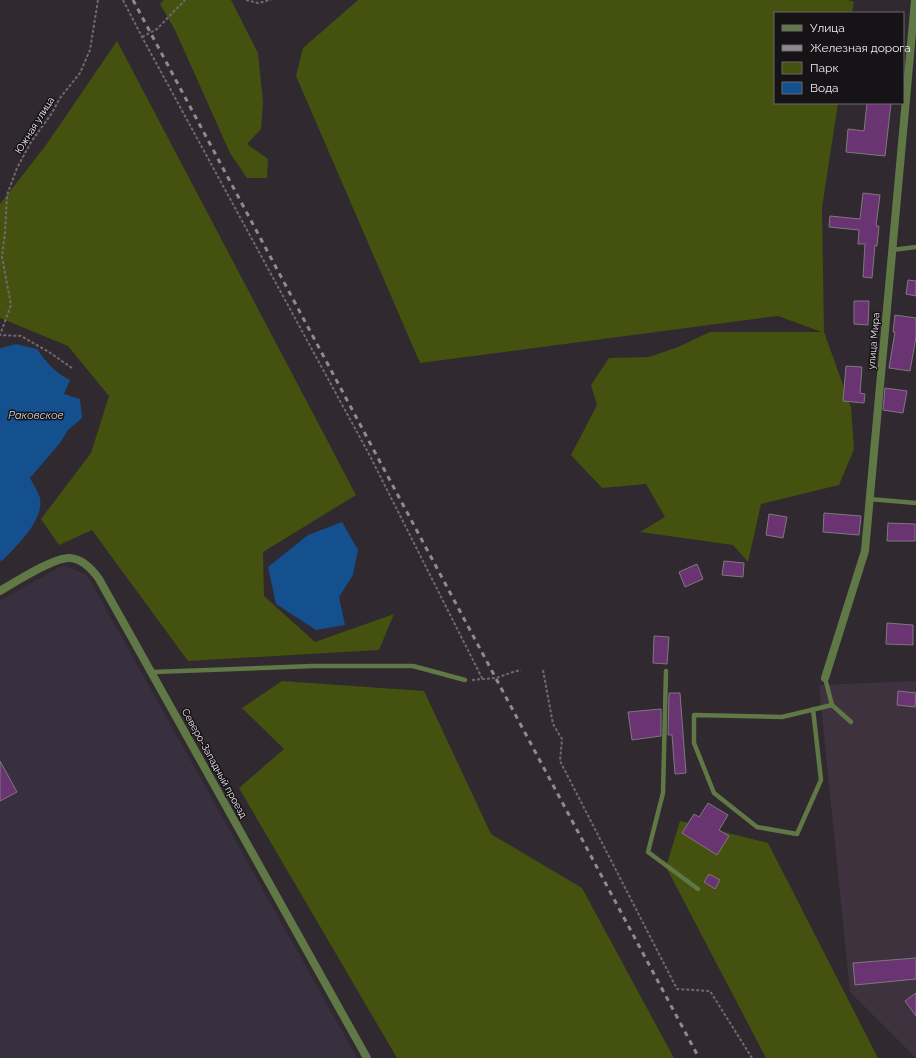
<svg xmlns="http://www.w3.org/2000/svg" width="916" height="1058" viewBox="0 0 916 1058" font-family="Raleway,sans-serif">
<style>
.industrial{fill:#382f3f}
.built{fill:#3e323e}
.green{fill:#44510f}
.water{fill:#13508d}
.building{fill:#6a3472;stroke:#7f7780}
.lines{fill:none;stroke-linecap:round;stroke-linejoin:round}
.path{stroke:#706a70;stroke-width:2;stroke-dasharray:3 2;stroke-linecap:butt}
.service{stroke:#607845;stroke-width:4.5}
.minor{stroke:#607845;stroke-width:8}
.rail{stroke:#908a90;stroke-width:3;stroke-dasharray:5 5;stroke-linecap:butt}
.labels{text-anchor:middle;stroke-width:3;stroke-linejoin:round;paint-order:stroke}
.street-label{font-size:10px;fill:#eee9ee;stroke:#161316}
.water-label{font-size:11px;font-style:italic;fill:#cbdaec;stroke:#161316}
</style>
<rect width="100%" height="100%" fill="#302930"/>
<path class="industrial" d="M63,565L87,575L357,1058H0V601Z"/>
<path class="built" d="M916,681V1058L850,992L819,685Z"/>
<g class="green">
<path d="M164,0H231L258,53L263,102L261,129L247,144L268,159L267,178H247L230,153L175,30L160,4Z"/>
<path d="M358,0H848L854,2L852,13H775V103H838L822,208L824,332L851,407L854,449L839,485L761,504L748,562L733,545L640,532L665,517L646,484L602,488L571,455L597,405L591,385L609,358L649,357L678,347L710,332H822L778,316L420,363L296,76L303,48Z"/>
<path d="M117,41L356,495L263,552L264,596L315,642L394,614L379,650L188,661L92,530L59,545L41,519L91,453L109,396L68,346L0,318V204L46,145Z"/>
<path d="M282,681L424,691L491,834L582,888L674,1058H397L239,788L284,749L242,708Z"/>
<path d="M680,821L768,843L878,1058H766L666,867Z"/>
</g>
<g class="water">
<path d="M16,344L37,349C47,363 54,372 70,380L64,394L80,399L82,418L68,430L60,443L30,478C33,484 38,491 40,498C44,521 17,545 3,560L0,561V349L1,348Z"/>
<path d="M342,522L358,550L353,575L339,597L345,625L316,630L276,604L268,567L308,535Z"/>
</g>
<g class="building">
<path d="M867,103H891L885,156L846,152L848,129L864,131Z"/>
<path d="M863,193L880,195L876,226H879L877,246L875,245L872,278L863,277L865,244H858L859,230L829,227L830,216L860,219Z"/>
<path d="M908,280L916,281V296L906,294Z"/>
<path d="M854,301H869L868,325L854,324Z"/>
<path d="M895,315L916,318V337L910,371L889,368L895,332H893Z"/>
<path d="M846,366L862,367L860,393L865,394L864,403L843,401Z"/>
<path d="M885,388L907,391L903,413L883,410Z"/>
<path d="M824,513L861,516L859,535L823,532Z"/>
<path d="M769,514L787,517L783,538L766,535Z"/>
<path d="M888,523L915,524V541H887Z"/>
<path d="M724,561L744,563L743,577L722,575Z"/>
<path d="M697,564L703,579L685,587L679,572Z"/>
<path d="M887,623L913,625V645L886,644Z"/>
<path d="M654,636L669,637L667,664L653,663Z"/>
<path d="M898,691L916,693L915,707L897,705Z"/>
<path d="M669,693H680L686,773L675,774L672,735H668Z"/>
<path d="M661,709V736L632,740L628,712Z"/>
<path d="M0,761L17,792L0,801Z"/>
<path d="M708,803L728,815L719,830L729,836L717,855L682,833L694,814L699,817Z"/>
<path d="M709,874L720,880L715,889L704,882Z"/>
<path d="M916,958V979L855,985L853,963Z"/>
<path d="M916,993V1016L905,1001Z"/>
</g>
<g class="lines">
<g class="path">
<path d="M123,0L142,37L370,456L483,680"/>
<path d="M246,0L258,3L271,0"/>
<path d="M142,37L157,29L185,0"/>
<path d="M72,368L49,352L21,336L0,335L11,305L2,257L5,233L7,195L17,168L31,142L52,113L60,98L80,73L90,50L98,0"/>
<path d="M543,670L553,724L562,739L560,761L677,989L710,991L752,1058"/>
<path d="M472,680L496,678L513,672L521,670"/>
</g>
<g class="service">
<path d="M892,250L916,247"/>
<path d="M869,499L916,503"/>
<path d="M666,671L663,793L648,852L698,889"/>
<path d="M153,672L313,666H413L465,680"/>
<path d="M825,678L832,705L851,722"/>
<path d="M813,709L821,780L797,834L757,827L714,793L694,743V715L782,717L832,705"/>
</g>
<g class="minor">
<path d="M0,591C15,582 54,557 70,558C83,559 92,569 99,579L367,1058"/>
<path d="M825,678L865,551L915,0"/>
</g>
<path class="rail" d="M133,0L699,1058"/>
</g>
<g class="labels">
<g class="street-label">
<text transform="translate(34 125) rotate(-58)" y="4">Южная улица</text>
<text transform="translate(873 341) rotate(-85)" y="4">улица Мира</text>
<text transform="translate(215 763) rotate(61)" y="4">Северо-Западный проезд</text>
</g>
<g class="water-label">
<text x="36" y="419">Раковское</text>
</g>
</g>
<rect x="774" y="12" width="130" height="92" fill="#161316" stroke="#6c696c"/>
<rect x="782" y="25" width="20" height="6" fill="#607845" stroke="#6c696c"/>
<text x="810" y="32" font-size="12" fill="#eee9ee">Улица</text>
<rect x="782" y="45" width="20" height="6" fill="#908a90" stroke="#6c696c"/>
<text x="810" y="52" font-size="12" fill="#eee9ee">Железная дорога</text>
<rect x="782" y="62" width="20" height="12" fill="#44510f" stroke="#6c696c"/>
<text x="810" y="72" font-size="12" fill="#eee9ee">Парк</text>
<rect x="782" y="82" width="20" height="12" fill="#13508d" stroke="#6c696c"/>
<text x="810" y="92" font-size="12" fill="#eee9ee">Вода</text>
</svg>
